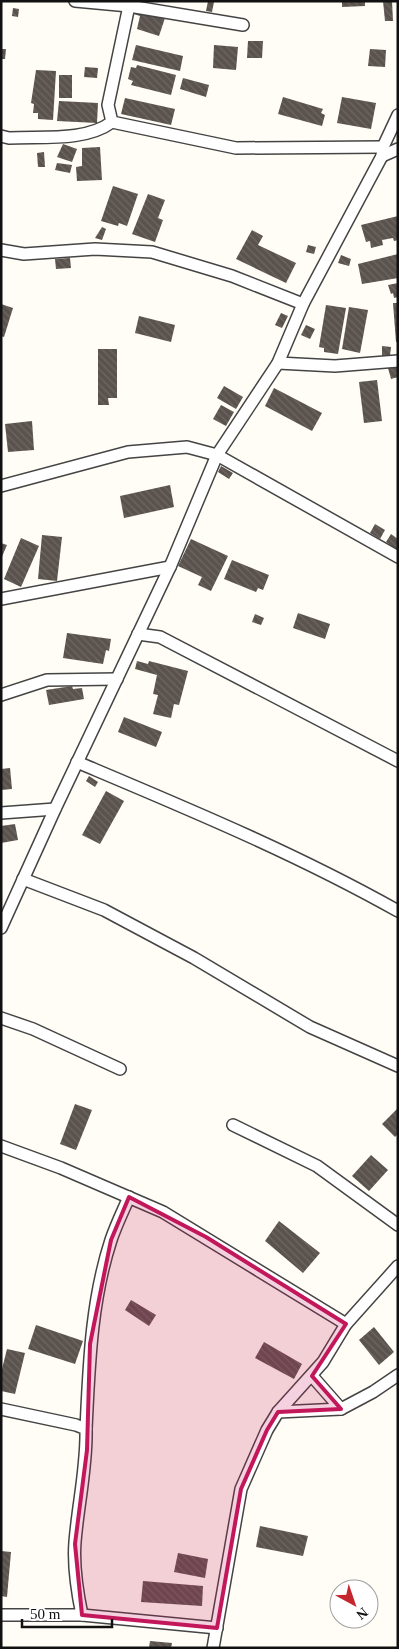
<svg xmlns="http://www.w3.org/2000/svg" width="399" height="1649" viewBox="0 0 399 1649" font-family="'Times New Roman',serif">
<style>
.building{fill:url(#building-back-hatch)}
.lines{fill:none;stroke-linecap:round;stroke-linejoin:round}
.minor-casing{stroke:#444;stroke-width:14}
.minor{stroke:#fff;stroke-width:11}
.marked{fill:#c2185b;fill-opacity:0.2;stroke:#c2185b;stroke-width:4;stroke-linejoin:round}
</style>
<defs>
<pattern id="building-back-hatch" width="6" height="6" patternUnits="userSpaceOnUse" patternTransform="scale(1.25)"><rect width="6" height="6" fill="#5a524d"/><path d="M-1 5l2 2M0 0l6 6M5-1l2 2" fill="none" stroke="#6d6662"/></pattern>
</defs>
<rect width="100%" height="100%" fill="#fffdf5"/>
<g class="building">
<path d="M208,1L214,2L212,12L206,11Z"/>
<path d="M342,1H365V6L342,7Z"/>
<path d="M383,1H392L393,21H385Z"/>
<path d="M13,8L19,9L18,17L12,16Z"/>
<path d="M133,8L165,18L159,36L137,29L140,16L131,13Z"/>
<path d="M248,41H263L262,58H247Z"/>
<path d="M136,45L183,56L180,71L132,60Z"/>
<path d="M214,45L238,47L236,70L213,68Z"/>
<path d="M1,49H6L5,59H1Z"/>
<path d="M370,49L386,50L385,67L368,66Z"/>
<path d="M137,65L176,75L171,95L131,85L133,81L128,79L131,67L136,68Z"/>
<path d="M85,67L98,68L97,78L84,77Z"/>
<path d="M36,70L56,71L53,120L38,119V113H33L34,104L31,103Z"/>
<rect x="59" y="75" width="13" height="23"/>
<path d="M183,78L209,85L206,97L180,89Z"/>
<path d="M283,97L323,109L321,113L325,115L322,126L278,114Z"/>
<path d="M342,97L376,103L371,129L337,123Z"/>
<path d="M125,98L175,109L171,125L121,114Z"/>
<path d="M59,101L98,103L97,123L57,121Z"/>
<path d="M63,144L77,149L72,162L57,157Z"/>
<path d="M100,147L102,180L77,181L76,167L82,166V148Z"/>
<path d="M44,152L45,167H38L37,153Z"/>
<path d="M57,163L72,165L70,173L55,170Z"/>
<path d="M113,186L138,194L127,226L119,223L118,226L101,221Z"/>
<path d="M148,194L165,200L158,218L163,220L155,242L132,234Z"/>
<path d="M398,216V240L394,241L393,238L382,240L383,245L371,248L370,241L366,242L361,225Z"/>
<path d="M102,227L106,229L102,240L95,238Z"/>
<path d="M252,230L263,236L258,245L296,263L286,283L236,259Z"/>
<path d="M308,245L316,247L314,254L306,252Z"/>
<path d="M398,254V278L362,284L358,264Z"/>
<path d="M341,255L351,259L349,266L338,263Z"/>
<path d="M70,258L71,268L56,269L55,259Z"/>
<path d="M398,283V297L394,298L393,293L391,294L388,285Z"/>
<path d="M393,303H398V342H396Z"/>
<path d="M1,304L13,308L4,337L1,336Z"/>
<path d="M326,305L346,308L338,354L324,352V348L319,347Z"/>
<path d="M349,307L368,310L360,353L342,349Z"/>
<path d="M281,313L288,316L282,328L275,325Z"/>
<path d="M139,316L175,325L171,342L135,333Z"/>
<path d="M306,325L315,329L310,339L301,335Z"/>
<path d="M382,346L391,347L390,356H382Z"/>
<path d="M98,349H117V398H108L109,405H98Z"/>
<path d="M398,366V377L391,379L388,368Z"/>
<path d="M377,380L382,421L364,423L359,382Z"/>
<path d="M224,386L243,397L236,409L217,398Z"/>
<path d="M274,388L322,413L312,431L265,406Z"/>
<path d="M221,405L234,412L226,426L213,419Z"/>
<path d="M32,421L34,450L8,452L5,424Z"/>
<path d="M221,466L233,473L229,479L218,472Z"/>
<path d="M170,485L174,507L124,518L120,496Z"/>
<path d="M375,524L385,530L380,539L370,533Z"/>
<path d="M391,534L398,539V550L386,542Z"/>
<path d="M42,535L62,537L57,581L38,579Z"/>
<path d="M21,538L39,546L21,587L4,579Z"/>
<path d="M191,539L228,556L211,591L198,585L202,577L178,566Z"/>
<path d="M1,543L7,545L1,559Z"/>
<path d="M232,560L269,575L263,590L258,588L256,592L224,579Z"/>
<path d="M298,613L330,624L325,639L293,628Z"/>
<path d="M255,614L264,618L261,625L252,622Z"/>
<path d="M67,633L111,639L109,651L106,650L103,664L63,658Z"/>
<path d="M137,661L148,664L149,661L188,671L179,705L174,704L171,718L153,714L158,695L153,694L157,675L135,669Z"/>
<path d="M72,686L73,689L82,688L84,699L49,705L46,690Z"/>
<path d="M124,717L162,732L156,747L118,732Z"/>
<path d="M10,768L12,789L1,790V769Z"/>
<path d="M89,776L98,782L95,787L86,781Z"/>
<path d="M106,791L124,801L100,844L82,835Z"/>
<path d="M15,824L18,840L1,843V826Z"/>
<path d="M75,1104L92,1110L76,1150L60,1144Z"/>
<path d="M398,1108V1134L395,1137L382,1124Z"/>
<path d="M371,1155L388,1170L369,1191L352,1176Z"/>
<path d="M279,1221L320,1253L303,1273L265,1241Z"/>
<path d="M131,1300L156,1315L149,1326L125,1310Z"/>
<path d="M36,1325L83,1341L75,1364L28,1349Z"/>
<path d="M374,1327L394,1352L379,1365L359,1340Z"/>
<path d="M264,1342L302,1364L294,1379L255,1358Z"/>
<path d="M7,1349L25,1353L15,1394L1,1391V1373Z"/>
<path d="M260,1526L308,1536L303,1556L256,1547Z"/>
<path d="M1,1551L11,1552L7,1597L1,1596Z"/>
<path d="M178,1553L208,1559L205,1578L174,1572Z"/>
<path d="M143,1581L203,1586L202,1606L141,1602Z"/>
<path d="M150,1641L172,1643L171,1648H149Z"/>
</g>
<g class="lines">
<g class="minor-casing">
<g id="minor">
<path d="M75,1L129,6L243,25"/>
<path d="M130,1L108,105L112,122L236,148L383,147"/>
<path d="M1,136L9,138C41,136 85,142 112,122"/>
<path d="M382,156L398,149"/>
<path d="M1,250L24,254L95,249L152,252L232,276L303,304"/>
<path d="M278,363L335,366L398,361"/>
<path d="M1,486L128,452L187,447L217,455L398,557"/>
<path d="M1,599L170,567"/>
<path d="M138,634L160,637L398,761"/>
<path d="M1,695L47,680L117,679"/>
<path d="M77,762C186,808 295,853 398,911"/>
<path d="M1,813L55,809"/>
<path d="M23,879L104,910L194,958L310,1027L398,1066"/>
<path d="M1,928L55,809L170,567L217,455L278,363L303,304L382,156L383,147L398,115"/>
<path d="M1,1018L33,1029L120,1069"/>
<path d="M233,1125L317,1166L398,1225"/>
<path d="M1,1146L61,1168L163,1212L346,1324"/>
<path d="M312,1376L341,1409"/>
<path d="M1,1409L76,1425L86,1429C87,1467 78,1504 75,1542C73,1566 77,1591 82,1615"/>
<path d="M278,1412L341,1409L373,1392L398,1375"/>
<path d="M86,1429C89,1366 91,1301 111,1240C116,1225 123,1211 129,1197"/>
<path d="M1,1615H82L217,1628"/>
<path d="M213,1648L241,1489L267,1430L278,1412L323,1362L346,1324L398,1266"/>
</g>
</g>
<use href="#minor" class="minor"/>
</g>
<path class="marked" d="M129,1197L206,1237L346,1324L312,1376L341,1409L278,1412L267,1430L241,1489L217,1628L82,1615L75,1544L87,1450L90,1344L111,1240Z"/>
<rect width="399" height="1649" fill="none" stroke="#111111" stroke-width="5"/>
<g transform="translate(354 1604) rotate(140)"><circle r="24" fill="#ffffff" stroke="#a0a0a0"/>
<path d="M0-4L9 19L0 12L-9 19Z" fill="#c4262e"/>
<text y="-8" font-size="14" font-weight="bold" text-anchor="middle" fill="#111111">N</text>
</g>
<path d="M22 1619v8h90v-8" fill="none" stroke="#111111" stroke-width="2.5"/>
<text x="30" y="1619" font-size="15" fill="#111111" stroke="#ffffff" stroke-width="4" paint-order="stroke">50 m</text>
</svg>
